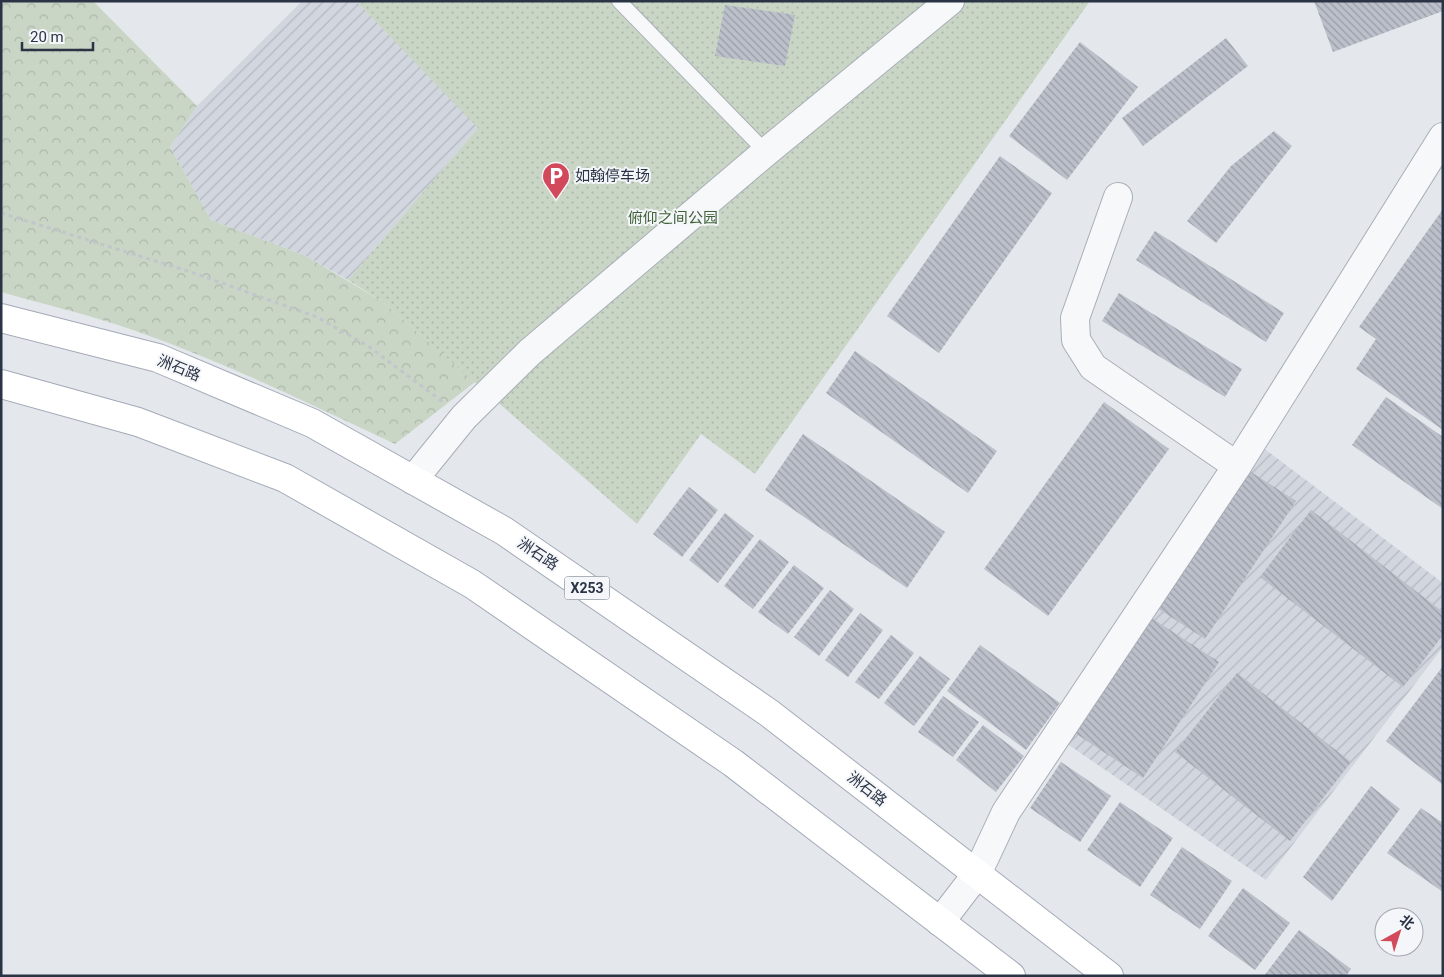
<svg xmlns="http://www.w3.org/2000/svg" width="1444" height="977" viewBox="0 0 1444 977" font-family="Roboto,'Noto Sans SC',sans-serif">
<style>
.industrial{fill:url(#industrial-furrows)}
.forest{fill:url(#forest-crowns)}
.park{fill:url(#park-dots)}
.building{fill:url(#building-back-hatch)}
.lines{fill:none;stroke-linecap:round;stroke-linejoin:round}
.service-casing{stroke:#a9aeb7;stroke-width:16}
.minor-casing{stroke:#a9aeb7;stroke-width:30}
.primary-casing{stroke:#a3abb8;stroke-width:30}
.path{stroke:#c2c5cb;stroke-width:3;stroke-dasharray:4 4;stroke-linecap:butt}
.service{stroke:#f7f8fa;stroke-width:14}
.minor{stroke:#f7f8fa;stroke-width:28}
.primary{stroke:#fff;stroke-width:28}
.labels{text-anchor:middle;stroke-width:4;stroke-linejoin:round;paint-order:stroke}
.shield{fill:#f4f6f9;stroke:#676e7b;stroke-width:1}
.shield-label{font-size:14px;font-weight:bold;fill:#2b3445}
.poi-label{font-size:15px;fill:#2b3445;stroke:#f4f6f9;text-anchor:start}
.park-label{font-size:15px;fill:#3f6138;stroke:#f4f6f9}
.street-label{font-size:15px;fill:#2b3445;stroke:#f4f6f9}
</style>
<defs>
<pattern id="industrial-furrows" width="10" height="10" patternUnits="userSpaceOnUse" patternTransform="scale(1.25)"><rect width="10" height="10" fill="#d2d6de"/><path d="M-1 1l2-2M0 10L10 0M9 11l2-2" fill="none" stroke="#b4b8c0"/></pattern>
<pattern id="forest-crowns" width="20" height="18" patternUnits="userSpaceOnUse" patternTransform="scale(1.25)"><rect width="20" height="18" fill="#c9d6c5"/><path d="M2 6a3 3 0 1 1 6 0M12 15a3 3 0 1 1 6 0" fill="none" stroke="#adb8ab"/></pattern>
<pattern id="park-dots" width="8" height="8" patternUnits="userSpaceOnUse" patternTransform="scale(1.25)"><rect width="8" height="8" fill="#c9d6c5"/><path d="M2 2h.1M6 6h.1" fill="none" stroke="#adb8ab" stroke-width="1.8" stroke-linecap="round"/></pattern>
<pattern id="building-back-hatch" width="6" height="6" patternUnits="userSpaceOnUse" patternTransform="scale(1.25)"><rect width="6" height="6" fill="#bbc0ca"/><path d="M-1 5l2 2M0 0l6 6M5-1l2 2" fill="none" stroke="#989da6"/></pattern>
</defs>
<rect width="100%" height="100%" fill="#e4e7ec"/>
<g class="industrial">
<path d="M302,1H356L479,127L348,280L306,256L211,220L170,147L197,106Z"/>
<path d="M1258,444L1443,583V647L1266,880L1063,741Z"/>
</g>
<path class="forest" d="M1,1H93L197,106L170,147L211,220L306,256L383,302L475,382L395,444C304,401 212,356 115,324C78,312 39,303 1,292Z"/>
<path class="park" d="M356,1H1090L755,474L701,434L637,524L383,302L348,280L478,128Z"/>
<g class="building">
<path d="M1314,1H1443V11L1333,52Z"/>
<path d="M725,5L795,15L785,66L715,56Z"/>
<path d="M1226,38L1248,66L1143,146L1122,118Z"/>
<path d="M1080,42L1138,87L1067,180L1009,136Z"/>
<path d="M1274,131L1292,146L1216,243L1187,221L1231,166Z"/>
<path d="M1000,156L1052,193L939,353L887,316Z"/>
<path d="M1443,209V430L1356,369L1376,339L1359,327Z"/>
<path d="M1155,231L1284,313L1266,342L1136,260Z"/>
<path d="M1119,293L1242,369L1225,397L1102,321Z"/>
<path d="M855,351L997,451L968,493L826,393Z"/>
<path d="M1386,397L1443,437V509L1352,445Z"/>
<path d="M1104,402L1169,449L1048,616L984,569Z"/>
<path d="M803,434L945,532L907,588L765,490Z"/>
<path d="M1248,470L1296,501L1205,639L1157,608Z"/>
<path d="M689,487L718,510L682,557L653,534Z"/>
<path d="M1311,510L1443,612V635L1403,687L1260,577Z"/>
<path d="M725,513L754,536L718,583L689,560Z"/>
<path d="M760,539L789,562L753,609L724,586Z"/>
<path d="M794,565L824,588L788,634L758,612Z"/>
<path d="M830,590L854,609L819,656L794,637Z"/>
<path d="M860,613L883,630L848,677L825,660Z"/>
<path d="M1150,617L1219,662L1143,778L1075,733Z"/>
<path d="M891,635L914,653L879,699L855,682Z"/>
<path d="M980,645L1060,703L1026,750L947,691Z"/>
<path d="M920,656L950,679L914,726L884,703Z"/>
<path d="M1443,666V785L1386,741Z"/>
<path d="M1237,673L1351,762L1290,841L1175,752Z"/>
<path d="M943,696L979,722L953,757L918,732Z"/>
<path d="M983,725L1024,756L996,792L956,760Z"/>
<path d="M1061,762L1111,796L1080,842L1030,808Z"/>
<path d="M1371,786L1400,809L1332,901L1303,877Z"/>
<path d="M1120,802L1173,838L1140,887L1087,850Z"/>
<path d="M1421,808L1443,823V892L1387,853Z"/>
<path d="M1182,847L1232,881L1200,929L1150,895Z"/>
<path d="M1243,888L1290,923L1255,970L1208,936Z"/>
<path d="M1299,930L1351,969L1346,976H1264Z"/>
</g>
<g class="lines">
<g class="service-casing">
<path id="service" d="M619,1L766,152"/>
</g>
<g class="minor-casing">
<g id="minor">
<path d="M1118,197L1075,318L1076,340L1093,367L1237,466"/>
<path d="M413,480L464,417L530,352L766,152L950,1"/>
<path d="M940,922L977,874L1006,812L1237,466L1443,137"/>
</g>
</g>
<g class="primary-casing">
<g id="primary">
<path d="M1,318L158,358L312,423L504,531L769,713L1109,976"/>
<path d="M1,384L138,422L285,478L472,584L733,763L1011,976"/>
</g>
</g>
<path class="path" d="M1,213L191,272L317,317L368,346L443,402"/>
<use href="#service" class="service"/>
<use href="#minor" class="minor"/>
<use href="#primary" class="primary"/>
</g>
<defs>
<g id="parking-pin" transform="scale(1.4375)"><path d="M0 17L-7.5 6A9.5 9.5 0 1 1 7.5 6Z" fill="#d1495b" stroke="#f4f6f9"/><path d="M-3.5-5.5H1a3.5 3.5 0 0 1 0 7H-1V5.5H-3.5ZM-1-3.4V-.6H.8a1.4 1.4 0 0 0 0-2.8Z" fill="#fff"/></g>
</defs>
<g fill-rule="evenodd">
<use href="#parking-pin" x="556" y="176"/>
</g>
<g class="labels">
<rect class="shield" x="564.5" y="576.5" width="45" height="23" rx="4"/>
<g class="shield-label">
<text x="587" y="593">X253</text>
</g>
<g class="poi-label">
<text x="575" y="181">如翰停车场</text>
</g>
<g class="park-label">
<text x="673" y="223">俯仰之间公园</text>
</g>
<g class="street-label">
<text transform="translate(179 368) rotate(22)" y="5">洲石路</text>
<text transform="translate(538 554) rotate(34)" y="5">洲石路</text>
<text transform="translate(867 789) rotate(38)" y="5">洲石路</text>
</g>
</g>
<rect width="1444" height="977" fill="none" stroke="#2b3445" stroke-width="5"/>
<g transform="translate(1399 932) rotate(39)"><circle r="24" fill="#f4f6f9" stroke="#a4a8b1"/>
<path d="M0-4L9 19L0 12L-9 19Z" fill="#d1495b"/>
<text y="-8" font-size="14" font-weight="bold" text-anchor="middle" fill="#2b3445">北</text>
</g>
<path d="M22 42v8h71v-8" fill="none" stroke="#2b3445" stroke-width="2.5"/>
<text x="30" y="42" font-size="15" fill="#2b3445" stroke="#f4f6f9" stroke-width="4" paint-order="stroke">20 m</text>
</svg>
